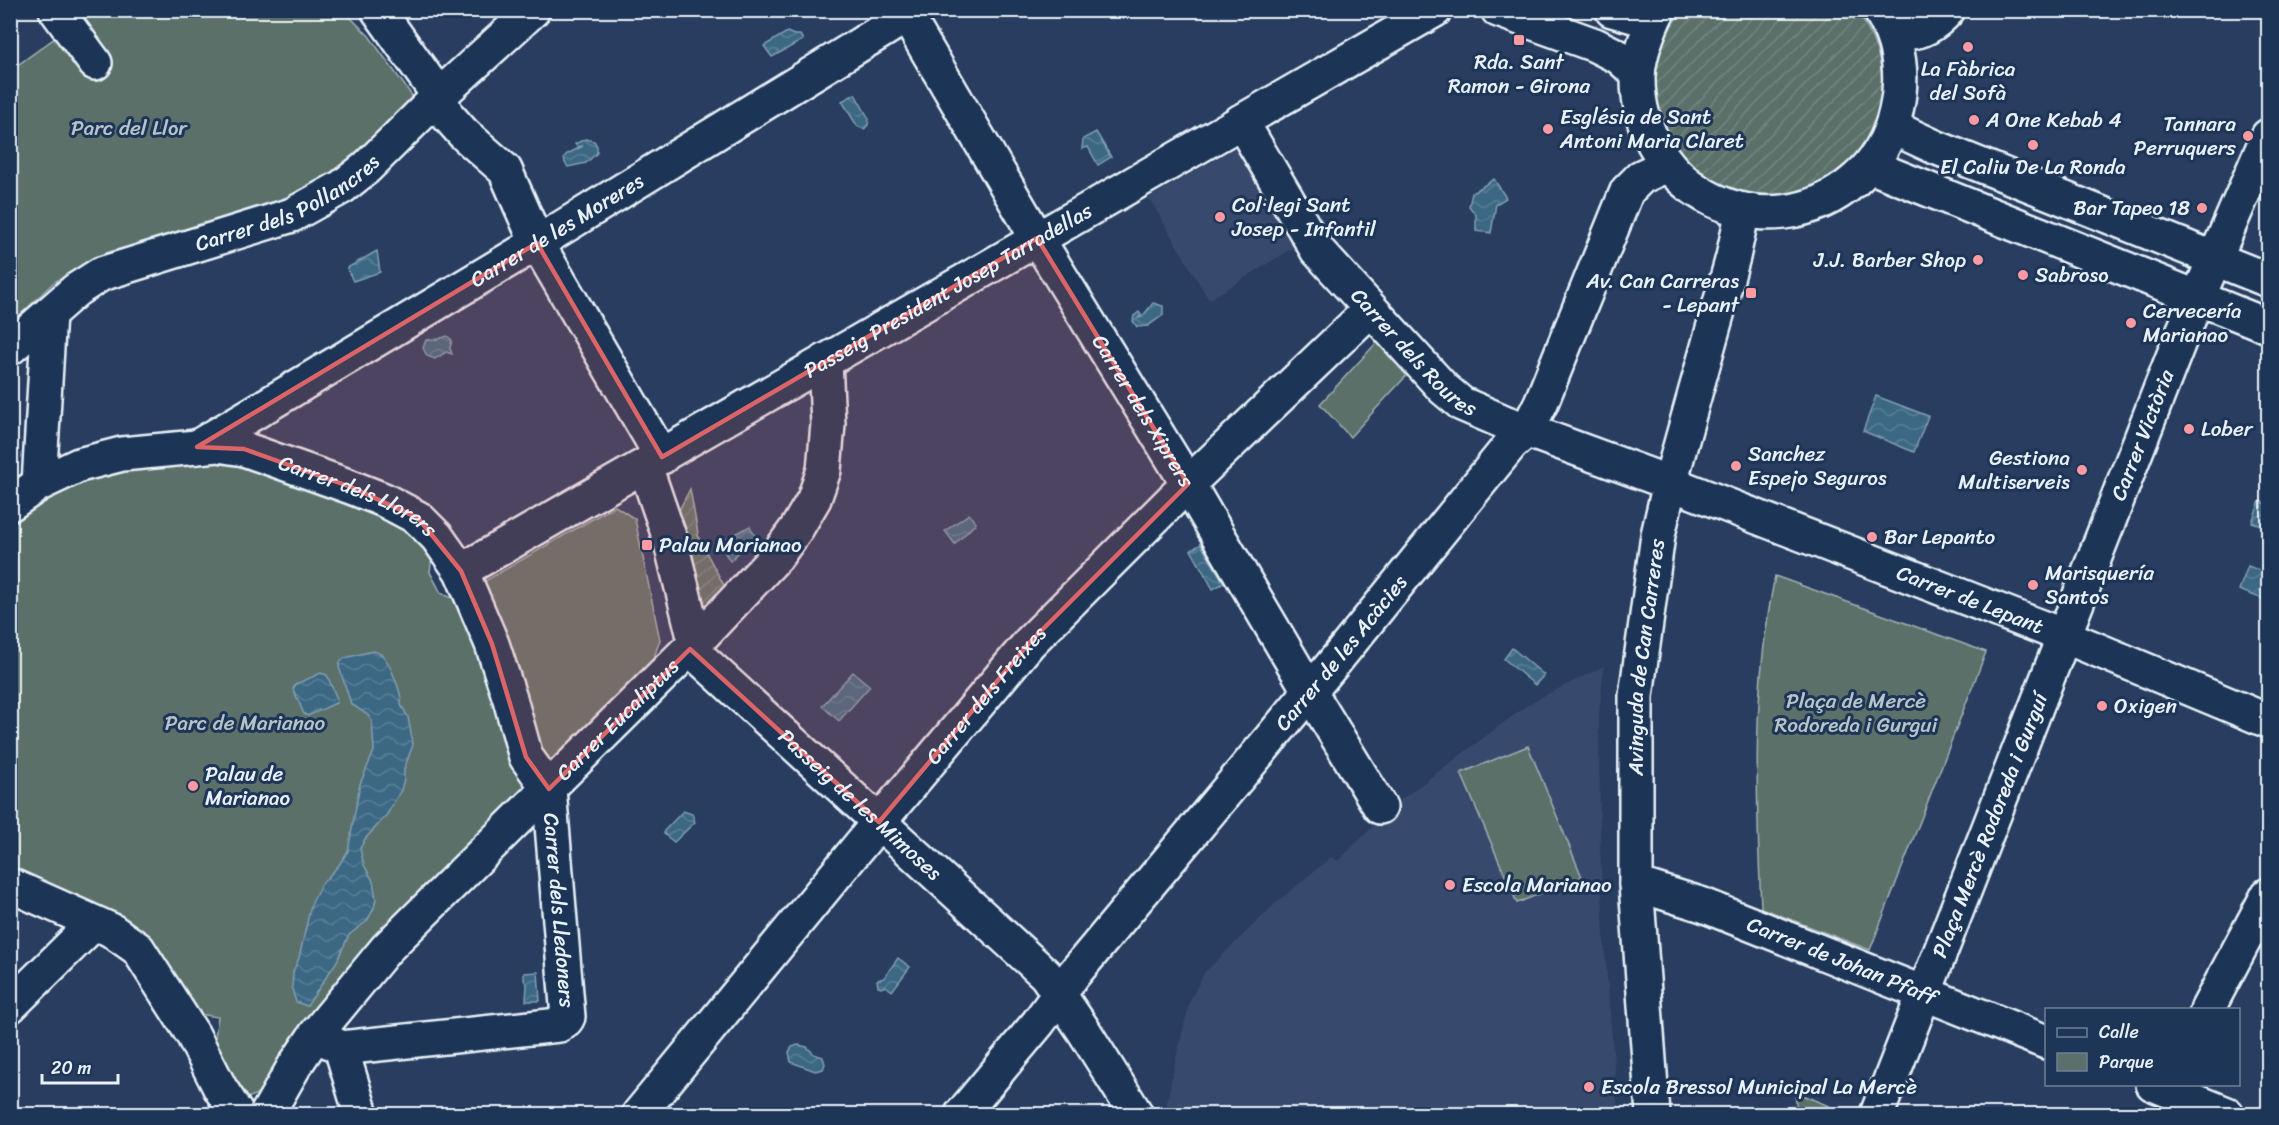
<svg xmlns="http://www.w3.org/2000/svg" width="2279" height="1125" viewBox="0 0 2279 1125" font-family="Sriracha,sans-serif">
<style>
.built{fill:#394a6e}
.park{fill:#5c706b;stroke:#a2b0b2;stroke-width:1.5}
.garden{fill:url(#garden-furrows);stroke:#a2b0b2;stroke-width:1.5}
.water{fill:url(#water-waves);stroke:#819fb2;stroke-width:1.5}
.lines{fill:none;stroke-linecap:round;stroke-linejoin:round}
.minor-casing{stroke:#e8f1f8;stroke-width:38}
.minor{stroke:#1d3557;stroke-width:33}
.marked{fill:#db6466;fill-opacity:0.2;stroke:#db6466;stroke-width:4.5;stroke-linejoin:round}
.poi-dot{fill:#ff9aa2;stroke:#1d3557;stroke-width:2}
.labels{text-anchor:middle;stroke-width:6;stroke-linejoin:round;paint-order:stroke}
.poi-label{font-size:21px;fill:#e8f1f8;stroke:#1d3557;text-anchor:start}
.park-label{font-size:21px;fill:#b7c4c7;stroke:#1d3557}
.street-label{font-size:21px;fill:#e8f1f8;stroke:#1d3557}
</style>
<defs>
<pattern id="garden-furrows" width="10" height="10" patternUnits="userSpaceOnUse" patternTransform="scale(1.5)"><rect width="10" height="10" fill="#5c706b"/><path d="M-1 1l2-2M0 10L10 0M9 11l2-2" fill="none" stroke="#738581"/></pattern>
<pattern id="water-waves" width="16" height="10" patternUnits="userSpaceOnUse" patternTransform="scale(1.5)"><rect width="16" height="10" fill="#3d6884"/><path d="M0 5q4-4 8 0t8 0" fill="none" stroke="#597e96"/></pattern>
</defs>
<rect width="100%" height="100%" fill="#283d60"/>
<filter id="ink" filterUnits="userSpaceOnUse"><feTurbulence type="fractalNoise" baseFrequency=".0167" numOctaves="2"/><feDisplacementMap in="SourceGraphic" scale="12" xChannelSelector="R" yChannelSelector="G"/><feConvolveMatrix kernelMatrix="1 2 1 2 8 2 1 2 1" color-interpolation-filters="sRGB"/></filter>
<g filter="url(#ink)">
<g class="built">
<path d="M1239,146L1296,246L1209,300L1149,198Z"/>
<path d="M1604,666L1599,715L1600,846L1604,938L1618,1114H1170L1166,1109L1173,1070L1190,1001L1204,973L1276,903L1331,857L1338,861L1398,802L1530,703Z"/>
</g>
<g class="park">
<path d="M275,10L344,11L369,36L415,100L337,175L292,200L92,262L54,282L11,324V70L92,11Z"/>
<path d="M1379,340L1409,373L1350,437L1320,404Z"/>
<path d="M212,461L240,465L388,518L413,534L432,556L430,572L441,593L454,599L615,506L635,519L660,640L651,666L371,942L300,1031L260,1093L248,1098L240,1095L214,1043L218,1017L199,1014L93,906L11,868V520L65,485L91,474Z"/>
<path d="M1775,576L1986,652L1870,950L1761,908C1756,793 1752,689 1775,576Z"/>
<path d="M1528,746L1582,877L1517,903L1461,773Z"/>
<path d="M1795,1092L1848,1114H1797Z"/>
</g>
<g class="garden">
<path d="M1682,11H1857C1961,163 1721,285 1660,113C1648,79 1660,37 1682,11Z"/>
<path d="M690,489L699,539L726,589L708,607L701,606L675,518Z"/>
</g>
<g class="water">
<path d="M787,32L794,35H800L803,40L772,57L764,46Z"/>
<path d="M855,94L869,119L868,125L864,129L857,126L842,101Z"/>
<path d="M1096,132L1111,157L1098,165L1088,147L1082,149L1083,139Z"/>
<path d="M585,139L594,141L597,146V153L586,163L568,167L565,163L564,157L567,154L583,146L577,147L575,144Z"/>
<path d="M1494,179L1506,198L1496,204L1491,233L1476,231V215L1469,206L1472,193Z"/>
<path d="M377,251L380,272L353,281L347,268Z"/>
<path d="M1153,303L1163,306V315L1148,326L1137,327L1133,321L1134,316L1139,312L1141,315L1138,318L1142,317Z"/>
<path d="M447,336L452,340L450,348L452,354L446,352L435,359L427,356L423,348L426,340L439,339Z"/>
<path d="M1876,396L1928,416L1914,452L1863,431Z"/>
<path d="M2260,501L2268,505V528L2252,522Z"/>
<path d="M969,514L976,523L955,544L945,531Z"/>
<path d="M750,526L755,536L730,561L719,543Z"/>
<path d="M1201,544L1224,583L1213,589L1191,550Z"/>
<path d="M2248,566L2268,574V601L2239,590Z"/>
<path d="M1512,648L1544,675L1535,685L1504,659Z"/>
<path d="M373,651C375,651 381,654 382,655C390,662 403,696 401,705L408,717L413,745L404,769V779L401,790L386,816L365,839L360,849L364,865L373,881L376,899L374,908L367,921L349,935L337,961L307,1006L296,1002L292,989L293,972L299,958L311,905L320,886L339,865L348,851L360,784L374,751L372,721L368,715L351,704L339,667L340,662L345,658Z"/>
<path d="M853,672L870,686L839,721L822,706Z"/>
<path d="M321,673L327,675L337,699L336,703L308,716L304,714L293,689L296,684Z"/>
<path d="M683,811L692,814L695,822L674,842L664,834V831Z"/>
<path d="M898,958L910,967L892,991L886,986L881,988L878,987L877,980L884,978Z"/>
<path d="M538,972L540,1001H526L527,984L524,980V973Z"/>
<path d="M798,1045L807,1047L814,1054L823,1057L825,1064L823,1069L815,1071L791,1062L789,1052L792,1047Z"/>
</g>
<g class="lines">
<g class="minor-casing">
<g id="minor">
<path d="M56,10L95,63"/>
<path d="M378,10L439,96L447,115L464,134L505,170L537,243L662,457"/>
<path d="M1498,10L1595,45L1619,57L1638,74"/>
<path d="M1612,10L1633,16L1658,11"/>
<path d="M1658,10C1649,30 1639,53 1638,76C1636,191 1767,256 1855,180C1876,162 1890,138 1896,111C1904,76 1899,41 1880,10"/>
<path id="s1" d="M907,16L1037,238L1188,484L1310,692L1380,807"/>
<path d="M1890,28C1913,38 1931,29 1948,10"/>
<path id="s2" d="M1241,121L1317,250L1444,389L1462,404L1504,422L1670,483L2064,636L2268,721"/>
<path d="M1892,127L1935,147L2268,280"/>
<path d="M1870,166L2268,326"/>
<path id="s3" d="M10,348L76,290L101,274L292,215L342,187L366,168L439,96L533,10"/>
<path id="s4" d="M197,447L537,243L916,10"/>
<path id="s5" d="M645,466L670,539L699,657L1046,975L1084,1031L1136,1114"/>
<path d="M39,484L49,314"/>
<path id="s6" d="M10,504L39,484L79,465L122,454L218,445L244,449L351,487L384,500L418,518L437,537L461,571L492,644L510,699L526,757L549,789L568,1017L566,1020L559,1025L341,1048"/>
<path id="s7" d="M461,571L1435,10"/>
<path id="s8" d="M1636,884L1703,905L2046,1042"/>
<path d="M10,885L111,930L138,949L193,1035L220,1088L237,1114"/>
<path d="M10,1006L94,923"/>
<path d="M2207,1010L2268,895"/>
<path d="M323,1038L341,1048L361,1114"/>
<path d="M2153,1084L2227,1114"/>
<path id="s9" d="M267,1114L295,1065L316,1034L386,949L696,642L776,557L797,528L814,499L824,470L828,424L825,361"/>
<path id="s10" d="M639,1114L879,822L1030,642L1188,484L1370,310"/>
<path id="s11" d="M962,1114L1038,1023L1073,975L1332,665L1511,444L1527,430L1541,403L1627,191L1641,177L1667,165"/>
<path id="s12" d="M1653,1114L1636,884V696L1658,535L1670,483L1733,257L1743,210"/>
<path id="s13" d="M1877,1114L2180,339L2268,136"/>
</g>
</g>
<use href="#minor" class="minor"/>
</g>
</g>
<path class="marked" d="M1037,238L1188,484L1030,642L879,822L690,649L549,789L526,757L492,644L461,571L418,518L351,487L244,449L197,447L537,243L662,457Z"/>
<g class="poi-dot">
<rect x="1513" y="34" width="12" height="12" rx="3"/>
<circle cx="1968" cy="47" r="6"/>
<circle cx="1974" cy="120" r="6"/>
<circle cx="1548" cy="129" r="6"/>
<circle cx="2248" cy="136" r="6"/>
<circle cx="2033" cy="145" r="6"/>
<circle cx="2202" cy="208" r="6"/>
<circle cx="1220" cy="217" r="6"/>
<circle cx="1978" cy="260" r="6"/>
<circle cx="2023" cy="275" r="6"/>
<rect x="1745" y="287" width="12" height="12" rx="3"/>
<circle cx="2131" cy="323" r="6"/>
<circle cx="2189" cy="429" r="6"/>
<circle cx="1736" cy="466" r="6"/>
<circle cx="2082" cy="470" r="6"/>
<circle cx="1872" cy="537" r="6"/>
<rect x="641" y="539" width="12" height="12" rx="3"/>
<circle cx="2033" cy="585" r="6"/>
<circle cx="2102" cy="706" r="6"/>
<circle cx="193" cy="786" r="6"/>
<circle cx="1450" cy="885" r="6"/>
<circle cx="1589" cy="1087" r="6"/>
</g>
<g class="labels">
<g class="poi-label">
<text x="1519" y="69" text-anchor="middle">Rda. Sant<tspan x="1519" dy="24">Ramon - Girona</tspan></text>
<text x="1968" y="76" text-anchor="middle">La Fàbrica<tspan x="1968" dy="24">del Sofà</tspan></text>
<text x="1560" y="124">Església de Sant<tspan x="1560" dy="24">Antoni Maria Claret</tspan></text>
<text x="1986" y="127">A One Kebab 4</text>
<text x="2236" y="131" text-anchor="end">Tannara<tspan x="2236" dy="24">Perruquers</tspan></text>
<text x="2033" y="174" text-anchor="middle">El Caliu De La Ronda</text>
<text x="1232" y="212">Col·legi Sant<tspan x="1232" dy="24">Josep - Infantil</tspan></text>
<text x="2190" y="215" text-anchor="end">Bar Tapeo 18</text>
<text x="1966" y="267" text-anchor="end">J.J. Barber Shop</text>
<text x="2035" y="282">Sabroso</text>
<text x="1739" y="288" text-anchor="end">Av. Can Carreras<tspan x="1739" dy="24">- Lepant</tspan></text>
<text x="2143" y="318">Cervecería<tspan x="2143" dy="24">Marianao</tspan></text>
<text x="2201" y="436">Lober</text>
<text x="1748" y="461">Sanchez<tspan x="1748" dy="24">Espejo Seguros</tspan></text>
<text x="2070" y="465" text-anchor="end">Gestiona<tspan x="2070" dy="24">Multiserveis</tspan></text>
<text x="1884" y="544">Bar Lepanto</text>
<text x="659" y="552">Palau Marianao</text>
<text x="2045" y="580">Marisquería<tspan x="2045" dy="24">Santos</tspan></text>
<text x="2114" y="713">Oxigen</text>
<text x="205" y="781">Palau de<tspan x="205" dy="24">Marianao</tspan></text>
<text x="1462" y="892">Escola Marianao</text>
<text x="1601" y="1094">Escola Bressol Municipal La Mercè</text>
</g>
<g class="park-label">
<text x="129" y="135">Parc del Llor</text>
<text x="1856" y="708">Plaça de Mercè<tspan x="1856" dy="24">Rodoreda i Gurgui</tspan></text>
<text x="245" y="730">Parc de Marianao</text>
</g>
<g class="street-label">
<text dy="7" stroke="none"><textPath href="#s3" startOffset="318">Carrer dels Pollancres</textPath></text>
<text dy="7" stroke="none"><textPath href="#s4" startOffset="420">Carrer de les Moreres</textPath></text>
<text dy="7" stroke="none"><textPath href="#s7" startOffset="562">Passeig President Josep Tarradellas</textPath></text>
<text dy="7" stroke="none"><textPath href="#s2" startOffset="291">Carrer dels Roures</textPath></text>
<text dy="7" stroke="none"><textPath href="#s1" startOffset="460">Carrer dels Xiprers</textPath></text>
<text dy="7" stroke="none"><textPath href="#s13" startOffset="729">Carrer Victòria</textPath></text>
<text dy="7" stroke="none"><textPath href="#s6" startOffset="370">Carrer dels Llorers</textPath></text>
<text dy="7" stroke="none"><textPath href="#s2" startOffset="906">Carrer de Lepant</textPath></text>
<text dy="7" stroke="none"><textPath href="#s11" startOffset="597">Carrer de les Acàcies</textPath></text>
<text dy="7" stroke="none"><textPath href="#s12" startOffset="458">Avinguda de Can Carreres</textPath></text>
<text dy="7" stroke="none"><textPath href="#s10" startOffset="544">Carrer dels Freixes</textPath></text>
<text dy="7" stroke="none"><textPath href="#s9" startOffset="530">Carrer Eucaliptus</textPath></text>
<text dy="7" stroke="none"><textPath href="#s5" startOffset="417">Passeig de les Mimoses</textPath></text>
<text dy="7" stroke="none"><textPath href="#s13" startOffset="310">Plaça Mercè Rodoreda i Gurguí</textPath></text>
<text dy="7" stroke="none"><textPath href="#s6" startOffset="861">Carrer dels Lledoners</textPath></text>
<text dy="7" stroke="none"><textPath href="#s8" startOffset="220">Carrer de Johan Pfaff</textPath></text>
</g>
</g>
<rect width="2279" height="1125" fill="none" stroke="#1d3557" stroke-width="36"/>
<rect x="18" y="18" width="2243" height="1089" fill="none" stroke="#e8f1f8" stroke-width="2" filter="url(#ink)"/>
<rect x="2045" y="1008" width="195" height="78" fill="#1d3557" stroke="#6e8097" stroke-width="1.5"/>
<rect x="2057" y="1028" width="30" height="9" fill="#1d3557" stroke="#6e8097" stroke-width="1.5"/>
<text x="2099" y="1038" font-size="18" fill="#e8f1f8">Calle</text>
<rect x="2057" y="1053" width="30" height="18" fill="#5c706b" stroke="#6e8097" stroke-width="1.5"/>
<text x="2099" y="1068" font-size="18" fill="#e8f1f8">Parque</text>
<path d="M42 1074v9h76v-9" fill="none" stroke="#e8f1f8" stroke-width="3"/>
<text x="51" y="1074" font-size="18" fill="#e8f1f8" stroke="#1d3557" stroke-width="4.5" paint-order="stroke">20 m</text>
</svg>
